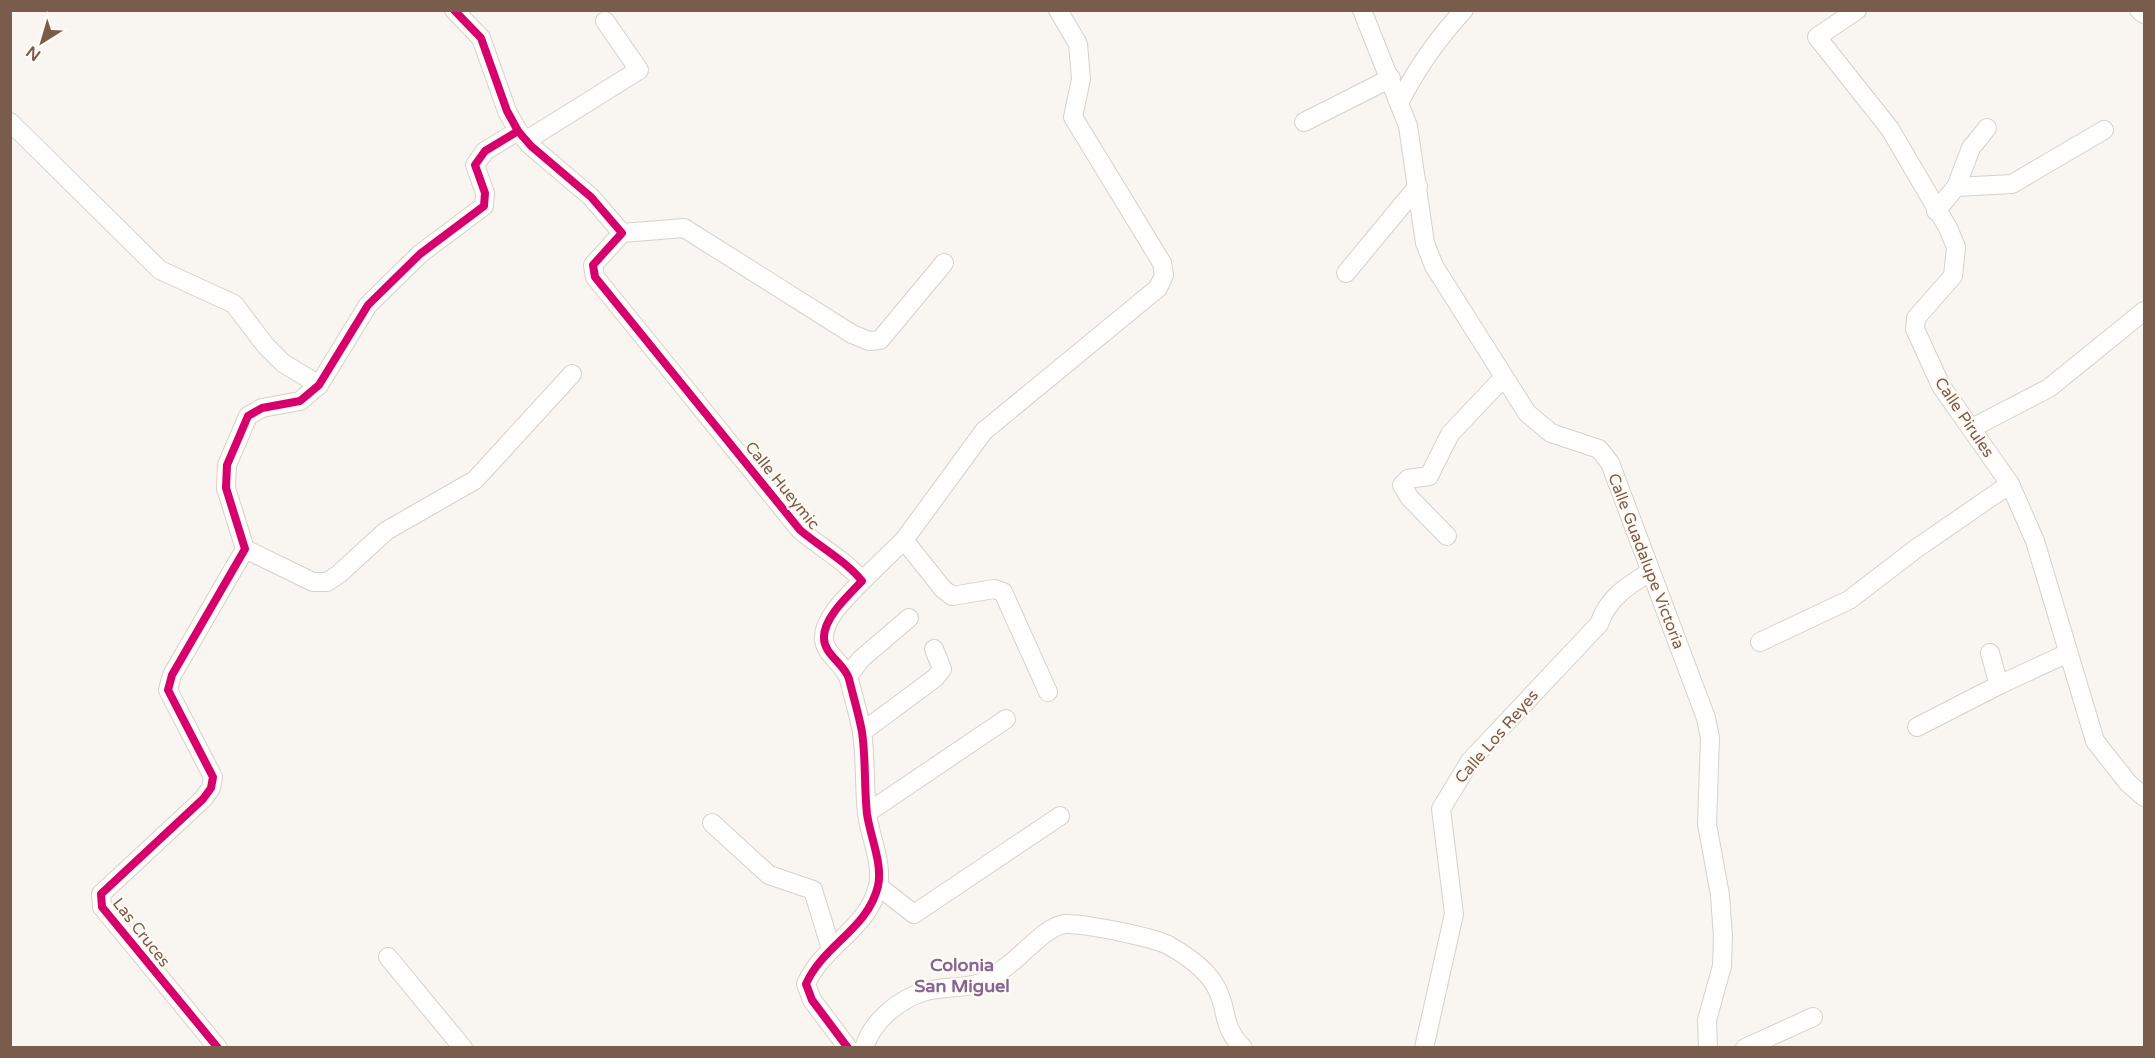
<svg xmlns="http://www.w3.org/2000/svg" width="2155" height="1058" viewBox="0 0 2155 1058" font-family="'Varela Round',sans-serif">
<style>
.lines{fill:none;stroke-linecap:round;stroke-linejoin:round}
.street-casing{stroke:#d7d1cb;stroke-width:20}
.street{stroke:#fefefd;stroke-width:18}
.cycleway-casing{stroke:#fffaf3;stroke-width:11}
.cycleway{stroke:#d6006c;stroke-width:8}
.labels{text-anchor:middle;stroke-width:4.5;stroke-linejoin:round;paint-order:stroke}
.street-label{font-size:16px;fill:#7a5c4d;stroke:#fffaf3}
.neighbourhood-label{font-size:18px;font-weight:bold;fill:#846695;stroke:#fffaf3}
</style>
<rect width="100%" height="100%" fill="#f9f5f0"/>
<g class="lines">
<g class="street-casing">
<g id="street">
<path d="M454,10L481,38L507,111L518,131L531,146L591,197L622,233L593,265L595,277L800,530C820,547 846,561 862,581C849,595 824,617 824,637C823,654 845,664 849,679C853,696 859,715 862,732C866,759 864,787 867,814C870,836 883,864 878,886C868,929 823,945 806,984L812,1000L848,1048"/>
<path d="M1362,10L1408,126L1425,243L1434,266L1527,413L1551,433L1599,449L1610,463L1706,718L1710,738L1707,824L1720,895L1723,937L1722,966L1707,1020L1708,1048"/>
<path d="M1857,10L1817,37L1890,129L1948,228L1956,247L1953,276L1916,318L1915,329L1941,386L2010,484L2035,541L2095,741L2128,783L2144,797"/>
<path d="M2139,10L2144,14"/>
<path d="M1400,101C1417,68 1438,38 1464,10"/>
<path d="M10,122L160,270L234,304L265,345L283,363L319,385"/>
<path d="M1304,122L1391,78"/>
<path d="M527,140L639,70L605,21"/>
<path d="M1956,187L1971,148L1987,128"/>
<path d="M1936,211L1956,187L2012,184L2104,130"/>
<path d="M622,233L684,228L852,334L869,341L880,340L944,263"/>
<path d="M1346,273L1418,186"/>
<path d="M1972,428L2049,388L2144,311"/>
<path d="M1447,536L1409,497L1402,485L1408,479L1429,476L1450,434L1503,378"/>
<path d="M904,540L943,589L952,596L994,589L1003,592L1048,692"/>
<path d="M245,549L313,582H327L339,574L386,531L475,480L572,374"/>
<path d="M862,581L904,540L984,431L1158,288L1164,275L1162,263L1073,117L1081,79L1078,44L1058,10"/>
<path d="M1760,642L1849,600L1917,548L2010,484"/>
<path d="M1990,653L1999,685L2068,653"/>
<path d="M848,676L861,659L909,618"/>
<path d="M1917,727L1999,685"/>
<path d="M862,732L935,678L942,669L934,649"/>
<path d="M867,813L1006,719"/>
<path d="M712,823L769,875L813,890L831,949"/>
<path d="M878,886L914,914L1060,816"/>
<path d="M388,957L463,1048"/>
<path d="M218,1048L102,907L101,894L203,799L211,788L213,777L168,690L172,675L245,549L226,488L227,465L248,416L262,408L300,401L319,385L368,305L420,254L484,206L485,193L475,165L485,151L518,131"/>
<path d="M864,1048C872,1021 899,999 926,991C944,986 966,989 984,982C991,979 998,973 1003,969C1021,958 1045,926 1065,924C1083,923 1152,937 1168,945C1186,955 1209,971 1218,991C1229,1015 1221,1025 1243,1048"/>
<path d="M1424,1048L1454,914L1441,809L1470,761L1599,624C1608,598 1627,586 1650,572"/>
<path d="M1745,1048L1813,1017"/>
</g>
</g>
<use href="#street" class="street"/>
<g class="cycleway-casing">
<g id="cycleway">
<path d="M454,10L481,38L507,111L518,131L531,146L591,197L622,233L593,265L595,277L800,530C820,547 846,561 862,581C849,595 824,617 824,637C823,654 845,664 849,679C853,696 859,715 862,732C866,759 864,787 867,814C870,836 883,864 878,886C868,929 823,945 806,984L812,1000L848,1048"/>
<path d="M218,1048L102,907L101,894L203,799L211,788L213,777L168,690L172,675L245,549L226,488L227,465L248,416L262,408L300,401L319,385L368,305L420,254L484,206L485,193L475,165L485,151L518,131"/>
</g>
</g>
<use href="#cycleway" class="cycleway"/>
</g>
<g class="labels">
<g class="street-label">
<text transform="translate(1965 417) rotate(56)" y="6">Calle Pirules</text>
<text transform="translate(783 485) rotate(51)" y="6">Calle Hueymic</text>
<text transform="translate(1647 561) rotate(69)" y="6">Calle Guadalupe Victoria</text>
<text transform="translate(1496 736) rotate(-49)" y="6">Calle Los Reyes</text>
<text transform="translate(142 932) rotate(52)" y="6">Las Cruces</text>
</g>
<g class="neighbourhood-label">
<text x="962" y="971">Colonia<tspan x="962" dy="21">San Miguel</tspan></text>
</g>
</g>
<rect width="2155" height="1058" fill="none" stroke="#7a5c4d" stroke-width="24"/>
<g transform="translate(42 42) rotate(217)" stroke="#fffaf3" stroke-width="4.5" paint-order="stroke">
<path d="M0-4.5L10 22L0 15L-10 22Z" fill="#7a5c4d"/>
<text y="-9" font-size="16" font-weight="bold" text-anchor="middle" fill="#7a5c4d">N</text>
</g>
</svg>
